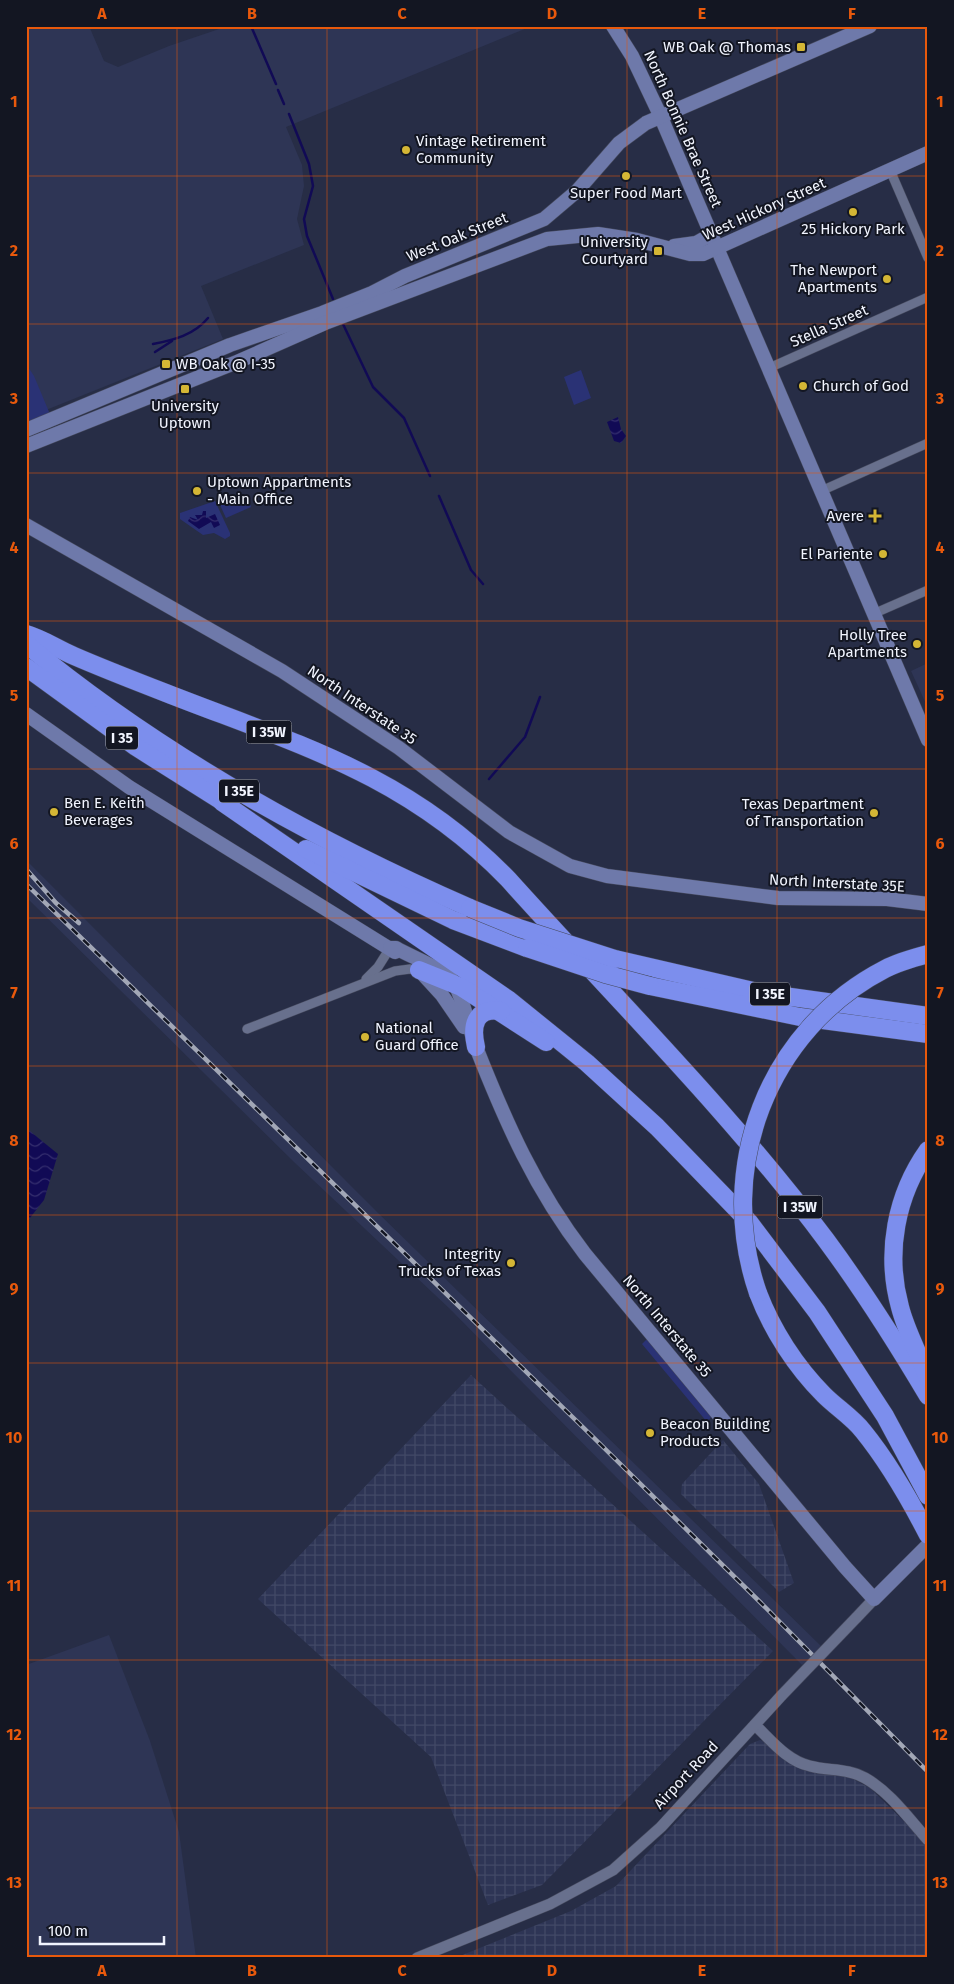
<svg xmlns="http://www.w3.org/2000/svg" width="954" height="1984" viewBox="0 0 954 1984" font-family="'Fira Sans',sans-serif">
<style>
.built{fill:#2e3555}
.industrial{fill:url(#industrial-grid)}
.green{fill:#2a3275}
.water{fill:url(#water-waves)}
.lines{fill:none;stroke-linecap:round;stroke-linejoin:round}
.stream{stroke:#110a55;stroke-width:2.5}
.minor-casing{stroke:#464a5e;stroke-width:10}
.tertiary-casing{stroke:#464a5e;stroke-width:12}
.secondary-casing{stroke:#464a5e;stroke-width:15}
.motorway-casing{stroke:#464a5e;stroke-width:19}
.minor{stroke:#68708d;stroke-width:9}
.tertiary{stroke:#68708d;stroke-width:11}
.secondary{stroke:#6e79aa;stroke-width:14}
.motorway{stroke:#7c8eed;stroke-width:18}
.rail-casing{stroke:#a2a7b6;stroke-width:4.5}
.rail{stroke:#131622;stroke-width:2.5;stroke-dasharray:8;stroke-linecap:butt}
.tertiary-bridge-casing{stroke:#464a5e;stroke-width:12;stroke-linecap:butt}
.motorway-bridge-casing{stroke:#464a5e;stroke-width:19;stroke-linecap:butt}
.tertiary-bridge{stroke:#68708d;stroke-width:11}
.motorway-bridge{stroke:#7c8eed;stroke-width:18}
.grid{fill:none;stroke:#e8590c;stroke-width:1;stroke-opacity:0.55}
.poi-dot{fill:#d4b635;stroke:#131622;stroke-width:2}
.labels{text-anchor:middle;stroke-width:4;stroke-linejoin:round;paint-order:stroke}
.shield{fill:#131622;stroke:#aeb1bc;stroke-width:1}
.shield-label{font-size:14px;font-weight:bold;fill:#f1f4fe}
.poi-label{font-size:15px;fill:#f1f4fe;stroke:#131622;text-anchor:end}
.street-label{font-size:15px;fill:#f1f4fe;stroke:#131622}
.neatline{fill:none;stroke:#e8590c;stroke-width:2}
.grid-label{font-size:16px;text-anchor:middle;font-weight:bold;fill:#e8590c}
</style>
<defs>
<pattern id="industrial-grid" width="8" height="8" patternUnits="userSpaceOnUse" patternTransform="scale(1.25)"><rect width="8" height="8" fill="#2e3555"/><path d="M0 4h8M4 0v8" fill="none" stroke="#424966"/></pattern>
<pattern id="water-waves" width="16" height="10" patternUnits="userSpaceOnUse" patternTransform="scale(1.25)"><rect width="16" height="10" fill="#110a55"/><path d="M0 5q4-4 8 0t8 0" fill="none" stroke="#342e6e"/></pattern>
</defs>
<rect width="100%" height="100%" fill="#272d46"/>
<g class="built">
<path d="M26,26H89L104,61L118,67L169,46L228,26H532L286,127L302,165L304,186L297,219L304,245L201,286L223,339L26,418Z"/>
<path d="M928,663V708L911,671Z"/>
<path d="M26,860L376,1211L822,1647L802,1665L450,1309L294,1162L26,897Z"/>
<path d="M109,1635L150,1741L179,1832L196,1958H26V1665Z"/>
</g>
<g class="industrial">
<path d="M471,1375L773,1651L542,1885L488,1905L431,1757L258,1599Z"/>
<path d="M723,1440L759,1484L794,1583L779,1592L681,1494L682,1484Z"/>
<path d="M760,1740L770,1743L806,1770L847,1776L870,1788L928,1845V1958H455L571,1911L616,1886L750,1744Z"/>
</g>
<g class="green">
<path d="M26,364L34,376L52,419L26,430Z"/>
<path d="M581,370L591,398L574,405L564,377Z"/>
<path d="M246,494L251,507L226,518L220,505Z"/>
<path d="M215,501L230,533V536L225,539L214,533L203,535L180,519V513Z"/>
<path d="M646,1340H650L713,1415L707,1422L642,1344Z"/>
</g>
<g class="water">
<path d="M618,417L621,429L626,436L621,443L614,441L607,422Z"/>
<path d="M203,511H206V518L215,514L220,525L214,528L211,522L199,529L188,521L190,517L198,520L195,515H202Z"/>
<path d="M26,1128L58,1154L44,1200L26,1223Z"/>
</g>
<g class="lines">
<g class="stream">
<path d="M251,26L276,84"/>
<path d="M278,90L284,104"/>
<path d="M289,114L309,164L313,186L304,219L307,236L333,299"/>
<path d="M343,324L373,387L404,418L430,476"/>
<path d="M153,344C174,340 194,335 208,318"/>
<path d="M155,352L172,341"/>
<path d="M439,496L471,570L483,584"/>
<path d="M489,779L525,737L540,697"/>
</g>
<g class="minor-casing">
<g id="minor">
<path d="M890,170L928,258"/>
<path d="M769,368L928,297"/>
<path d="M821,491L928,443"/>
<path d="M873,614L928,590"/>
<path d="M366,979L378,967L390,948"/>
<path d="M247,1029L395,971L410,969L419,970"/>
</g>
</g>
<g class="tertiary-casing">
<g id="tertiary">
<path d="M856,1618L874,1599"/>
<path d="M755,1725C771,1740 787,1761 810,1766C828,1771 848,1768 865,1778C890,1792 909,1819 928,1840"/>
<path d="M417,1958L550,1904L613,1870L661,1827L782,1695"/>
</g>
</g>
<g class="secondary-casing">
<g id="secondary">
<path d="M613,26L632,56L660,115L928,740"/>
<path d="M674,246L696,243L712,234"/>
<path d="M26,430L230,345L322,313L372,293L405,276L544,219L577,191L619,143L646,123L870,26"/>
<path d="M26,446L237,362L325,323L547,239L598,234L637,240L690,254H703L928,153"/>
<path d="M26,525L282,671L399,748L509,832L570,866L607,876L778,898L887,899L928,904"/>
<path d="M26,714L129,787L395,952"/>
<path d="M390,948H396C411,957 440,967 452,980C461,990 470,1032 476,1047C506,1123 535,1189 585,1254L845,1567L874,1599L928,1545"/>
<path d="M420,971L442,995L464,1027"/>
</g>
</g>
<g class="motorway-casing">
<g id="motorway">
<path d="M26,634C43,639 58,649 74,656C104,669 135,681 166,693C296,744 406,774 508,879C614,997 731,1113 826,1240C863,1290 896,1342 928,1396"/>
<path d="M26,644C159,754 312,839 470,908"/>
<path d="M26,667L136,747L231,807"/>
<path d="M222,802L509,1000L587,1063L657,1127L749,1222L817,1312L885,1416L928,1496"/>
<path d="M306,849L453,920L527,948"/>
<path d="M615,959L762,993L928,1016"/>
<path d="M419,970L461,987L546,1042"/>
<path d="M650,986L800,1017L928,1034"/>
<path d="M476,1047C471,1026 475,1007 501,1011"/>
<path d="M928,1150C896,1195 885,1253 900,1307C906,1331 919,1354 928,1378"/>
<path d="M758,1293C772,1330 796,1367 824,1395C837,1408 852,1417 863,1431C889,1463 909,1498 928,1535"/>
</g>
</g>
<use href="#minor" class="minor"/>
<use href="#tertiary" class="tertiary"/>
<use href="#secondary" class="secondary"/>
<use href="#motorway" class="motorway"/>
<g class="rail-casing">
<g id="rail">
<path d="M26,869L56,903L79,923"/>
<path d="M26,884L593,1437L766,1608L928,1772"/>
</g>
</g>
<use href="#rail" class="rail"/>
<g class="tertiary-bridge-casing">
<path id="tertiary-bridge" d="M782,1695L856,1618"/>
</g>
<g class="motorway-bridge-casing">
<g id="motorway-bridge">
<path d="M470,908L519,928L615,959"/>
<path d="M527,948L605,974L650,986"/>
<path d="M758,1293C715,1169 767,1030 885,969C898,962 913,958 928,954"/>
</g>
</g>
<use href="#tertiary-bridge" class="tertiary-bridge"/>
<use href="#motorway-bridge" class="motorway-bridge"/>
</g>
<path class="grid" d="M177,26V1958M327,26V1958M477,26V1958M627,26V1958M777,26V1958M26,176H928M26,324H928M26,473H928M26,621H928M26,769H928M26,918H928M26,1066H928M26,1215H928M26,1363H928M26,1511H928M26,1660H928M26,1808H928"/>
<g class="poi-dot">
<rect x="796" y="42" width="10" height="10" rx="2.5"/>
<circle cx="406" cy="150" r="5"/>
<circle cx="626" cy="176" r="5"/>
<circle cx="853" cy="212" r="5"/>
<rect x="653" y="246" width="10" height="10" rx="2.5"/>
<circle cx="887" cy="279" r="5"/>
<rect x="161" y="359" width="10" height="10" rx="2.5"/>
<circle cx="803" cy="386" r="5"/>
<rect x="180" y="384" width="10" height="10" rx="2.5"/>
<circle cx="197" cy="491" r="5"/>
<path d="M872.5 508.5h5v5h5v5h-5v5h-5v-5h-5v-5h5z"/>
<circle cx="883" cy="554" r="5"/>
<circle cx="917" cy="644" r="5"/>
<circle cx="54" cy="812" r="5"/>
<circle cx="874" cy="813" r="5"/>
<circle cx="365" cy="1037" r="5"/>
<circle cx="511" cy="1263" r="5"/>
<circle cx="650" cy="1433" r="5"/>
</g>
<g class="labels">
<g class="shield">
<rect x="246.5" y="720.5" width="45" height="23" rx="4"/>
<rect x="106" y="726.5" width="32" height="23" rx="4"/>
<rect x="219" y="779.5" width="40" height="23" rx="4"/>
<rect x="750" y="982.5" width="40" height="23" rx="4"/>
<rect x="777.5" y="1195.5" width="45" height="23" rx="4"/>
</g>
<g class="shield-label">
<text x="269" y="737">I 35W</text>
<text x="122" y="743">I 35</text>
<text x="239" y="796">I 35E</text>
<text x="770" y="999">I 35E</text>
<text x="800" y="1212">I 35W</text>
</g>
<g class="poi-label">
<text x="791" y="52">WB Oak @ Thomas</text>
<text x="416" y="146" text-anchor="start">Vintage Retirement<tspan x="416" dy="17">Community</tspan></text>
<text x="626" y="198" text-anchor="middle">Super Food Mart</text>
<text x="853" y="234" text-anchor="middle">25 Hickory Park</text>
<text x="648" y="247">University<tspan x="648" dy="17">Courtyard</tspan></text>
<text x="877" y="275">The Newport<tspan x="877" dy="17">Apartments</tspan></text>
<text x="176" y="369" text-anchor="start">WB Oak @ I-35</text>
<text x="813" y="391" text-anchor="start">Church of God</text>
<text x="185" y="411" text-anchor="middle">University<tspan x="185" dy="17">Uptown</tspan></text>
<text x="207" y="487" text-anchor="start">Uptown Appartments<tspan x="207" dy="17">- Main Office</tspan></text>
<text x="864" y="521">Avere</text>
<text x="873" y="559">El Pariente</text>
<text x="907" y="640">Holly Tree<tspan x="907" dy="17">Apartments</tspan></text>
<text x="64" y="808" text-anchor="start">Ben E. Keith<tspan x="64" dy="17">Beverages</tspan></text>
<text x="864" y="809">Texas Department<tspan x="864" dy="17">of Transportation</tspan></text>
<text x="375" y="1033" text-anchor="start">National<tspan x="375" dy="17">Guard Office</tspan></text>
<text x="501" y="1259">Integrity<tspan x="501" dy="17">Trucks of Texas</tspan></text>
<text x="660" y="1429" text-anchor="start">Beacon Building<tspan x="660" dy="17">Products</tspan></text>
</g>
<g class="street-label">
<text transform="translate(683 129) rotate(66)" y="5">North Bonnie Brae Street</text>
<text transform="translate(764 209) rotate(-24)" y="5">West Hickory Street</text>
<text transform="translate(457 237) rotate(-22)" y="5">West Oak Street</text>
<text transform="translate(829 326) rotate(-24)" y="5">Stella Street</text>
<text transform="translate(362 705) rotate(34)" y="5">North Interstate 35</text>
<text transform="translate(837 883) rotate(3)" y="5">North Interstate 35E</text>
<text transform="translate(667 1326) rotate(50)" y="5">North Interstate 35</text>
<text transform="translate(686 1775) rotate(-47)" y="5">Airport Road</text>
</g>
</g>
<rect width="954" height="1984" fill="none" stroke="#131622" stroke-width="55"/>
<path d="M40 1936v8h124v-8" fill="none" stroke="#f1f4fe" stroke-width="2.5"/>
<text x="48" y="1936" font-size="15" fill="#f1f4fe" stroke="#131622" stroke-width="4" paint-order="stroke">100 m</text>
<rect x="28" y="28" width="898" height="1928" class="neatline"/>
<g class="grid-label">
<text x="102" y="19">A</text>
<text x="252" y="19">B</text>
<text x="402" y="19">C</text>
<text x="552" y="19">D</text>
<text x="702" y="19">E</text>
<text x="852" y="19">F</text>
<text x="14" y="107">1</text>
<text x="940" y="107">1</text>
<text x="14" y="256">2</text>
<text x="940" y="256">2</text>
<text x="14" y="404">3</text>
<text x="940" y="404">3</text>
<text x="14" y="553">4</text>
<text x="940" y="553">4</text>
<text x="14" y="701">5</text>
<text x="940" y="701">5</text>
<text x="14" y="849">6</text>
<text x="940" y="849">6</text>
<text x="14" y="998">7</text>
<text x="940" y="998">7</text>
<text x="14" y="1146">8</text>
<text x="940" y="1146">8</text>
<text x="14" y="1294">9</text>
<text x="940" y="1294">9</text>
<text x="14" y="1443">10</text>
<text x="940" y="1443">10</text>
<text x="14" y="1591">11</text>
<text x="940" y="1591">11</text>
<text x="14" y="1740">12</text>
<text x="940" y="1740">12</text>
<text x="14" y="1888">13</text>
<text x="940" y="1888">13</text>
<text x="102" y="1976">A</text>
<text x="252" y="1976">B</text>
<text x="402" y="1976">C</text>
<text x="552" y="1976">D</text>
<text x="702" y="1976">E</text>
<text x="852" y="1976">F</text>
</g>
</svg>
